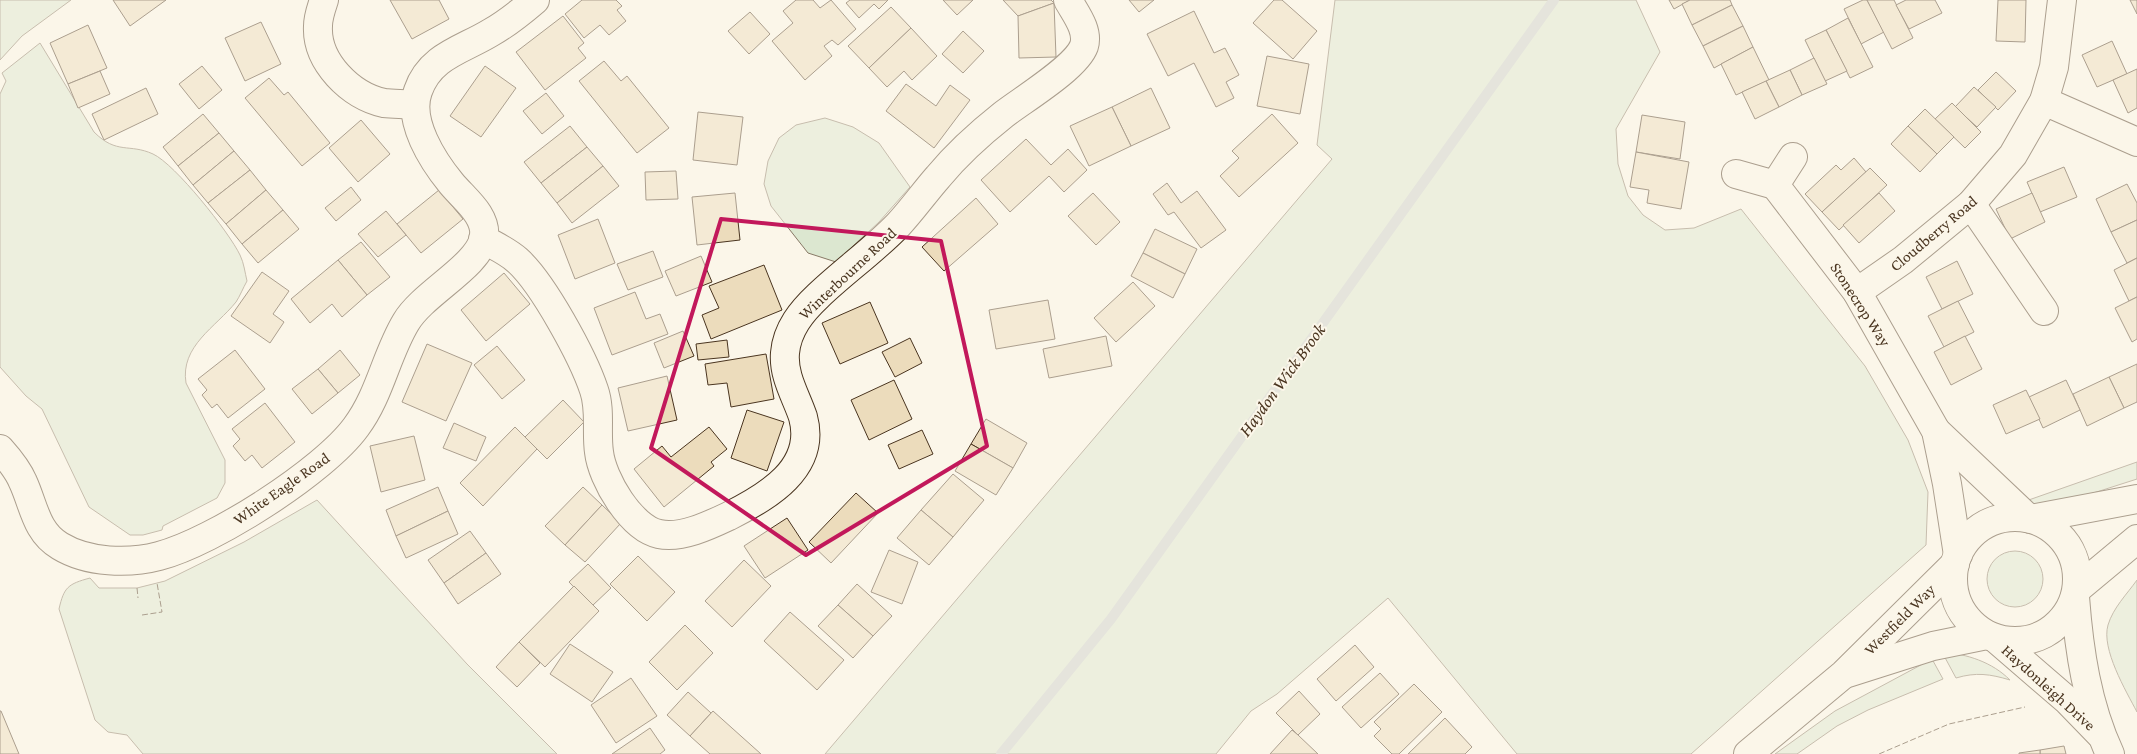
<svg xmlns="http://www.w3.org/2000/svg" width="2137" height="754" viewBox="0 0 2137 754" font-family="'Crimson Pro',serif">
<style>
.green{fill:#dce7d0;stroke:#887966}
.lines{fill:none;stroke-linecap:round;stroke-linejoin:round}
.stream{stroke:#c9cecd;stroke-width:10}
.building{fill:#ecdcbc;stroke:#4a3520}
.street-casing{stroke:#4a3520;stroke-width:30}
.secondary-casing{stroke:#4a3520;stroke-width:30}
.street{stroke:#fbf6e9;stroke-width:28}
.secondary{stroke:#fbf6e9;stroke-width:28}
.fence{stroke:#4a3520;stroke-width:1;stroke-dasharray:6 2.5;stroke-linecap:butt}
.marked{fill:none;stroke:#c2185b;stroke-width:4;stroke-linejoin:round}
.labels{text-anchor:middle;stroke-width:4;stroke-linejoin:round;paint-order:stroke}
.street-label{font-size:16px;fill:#4a3520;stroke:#fbf6e9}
.water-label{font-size:18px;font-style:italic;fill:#4a3520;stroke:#fbf6e9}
</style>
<rect width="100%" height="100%" fill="#fbf6e9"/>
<g class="green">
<path d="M0,0H71L22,36L0,60Z"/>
<path d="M1335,0H1636L1660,52L1616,129L1618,164L1628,196L1643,215L1665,230L1694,228L1741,209L1865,366L1908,440L1928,492L1926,545L1691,754H1517L1388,598L1277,694L1251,711L1216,754H825L1332,159L1317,145Z"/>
<path d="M40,43L94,132C117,155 129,143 153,154C175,164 229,232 240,255C244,263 245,273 247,281C243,288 240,296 236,302C216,327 180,346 186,383L225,460V483L217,498L163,526L162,530L143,535H130L89,507L42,409L26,396L0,367V94L6,81L2,73Z"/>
<path d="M825,118L853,127L879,143L910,187L879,222L836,262L808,253L771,206L764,184L768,161L779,138L796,125Z"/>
<path d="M2137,462V479L2053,506L2023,502Z"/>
<path d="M317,500L467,664L557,754H143L127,735L108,732L95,720L59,609C64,587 68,584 90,578L99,588H137L165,581L244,542Z"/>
<circle cx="2015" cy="579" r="28"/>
<path d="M2137,580V712C2126,691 2101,649 2108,625C2113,608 2127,594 2137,580Z"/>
<path d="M1942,652C1967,654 1992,662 2010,680C1990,674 1976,672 1956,678Z"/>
<path d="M1932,659L1943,679L1868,710L1837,726L1797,754H1775L1835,711Z"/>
</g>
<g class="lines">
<path class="stream" d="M1001,754L1111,619L1554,0"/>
</g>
<g class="building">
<path d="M113,0H166L130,26Z"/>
<path d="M390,0H439L449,19L412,39Z"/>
<path d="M582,0H616L622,6L617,10L626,21L609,35L600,25L584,38L565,14Z"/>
<path d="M796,0H813L820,8L831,0L856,29L838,45L832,40L824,46L832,56L805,80L772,41L793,23L783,11Z"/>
<path d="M850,0H888L879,9L874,4L859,18L846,3Z"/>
<path d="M943,0H973L957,15Z"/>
<path d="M1003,0H1051L1054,3L1018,16Z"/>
<path d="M1129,0H1154L1139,12Z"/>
<path d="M1274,0H1282L1317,31L1293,59L1253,23Z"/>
<path d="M1669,0H1690L1674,9Z"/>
<path d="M1690,0H1730L1732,5L1692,25L1682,4Z"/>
<path d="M1863,0H1867L1884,32L1861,44L1844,9Z"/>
<path d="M1867,0H1894L1913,38L1892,49Z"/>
<path d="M1906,0H1935L1942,13L1909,29L1896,5Z"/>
<path d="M1998,0H2026L2025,42L1996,41Z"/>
<path d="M2130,0H2137V14Z"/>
<path d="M1054,3L1056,57L1019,58L1018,16Z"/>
<path d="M1732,5L1743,26L1703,46L1692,25Z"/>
<path d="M891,7L911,28L869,68L848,46Z"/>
<path d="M1194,11L1214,53L1225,48L1239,75L1226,82L1234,98L1216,107L1194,63L1168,76L1147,34Z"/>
<path d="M750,12L770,34L749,54L728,31Z"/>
<path d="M563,16L584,43L578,48L586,58L545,90L516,52Z"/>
<path d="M1848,18L1873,67L1850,78L1826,30Z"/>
<path d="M261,22L281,64L245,81L225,38Z"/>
<path d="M88,25L107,68L68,84L50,43Z"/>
<path d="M1743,26L1753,47L1714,68L1703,46Z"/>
<path d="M911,28L937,56L912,80L904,71L887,87L869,68Z"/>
<path d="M1826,30L1847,71L1825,81L1805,40Z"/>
<path d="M963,31L984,51L963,73L942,54Z"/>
<path d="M2112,41L2127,74L2097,87L2082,55Z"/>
<path d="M1753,47L1769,80L1736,95L1721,64Z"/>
<path d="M1267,56L1309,64L1300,114L1257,106Z"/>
<path d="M1814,58L1827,84L1802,95L1790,70Z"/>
<path d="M604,61L621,81L627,76L669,128L637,153L579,81Z"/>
<path d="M202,66L222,90L199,109L179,84Z"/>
<path d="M485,66L516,88L481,137L450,116Z"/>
<path d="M2137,69V108L2128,113L2113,80Z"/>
<path d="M1790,70L1802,95L1779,107L1766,81Z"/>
<path d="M100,71L110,94L78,108L68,84Z"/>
<path d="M1996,72L2016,91L1998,110L1978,90Z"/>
<path d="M269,78L284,95L288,92L330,143L302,166L245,98Z"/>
<path d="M1766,81L1779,107L1755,119L1742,92Z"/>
<path d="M906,84L936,106L950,85L970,100L934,148L886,111Z"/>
<path d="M1974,87L1996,107L1977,127L1955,107Z"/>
<path d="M146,88L158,114L104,140L92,114Z"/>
<path d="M1151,88L1170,128L1131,146L1112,107Z"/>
<path d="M546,93L564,116L542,134L523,111Z"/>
<path d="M1952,103L1981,132L1965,148L1935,119Z"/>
<path d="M1112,107L1131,146L1089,166L1070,126Z"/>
<path d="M1925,109L1954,137L1937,154L1908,126Z"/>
<path d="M698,112L743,117L737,165L693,160Z"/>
<path d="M203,114L219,133L178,166L163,147Z"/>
<path d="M1272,114L1298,143L1239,197L1220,176L1239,158L1232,151Z"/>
<path d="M1642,115L1685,122L1680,159L1636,152Z"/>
<path d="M361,120L390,154L358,182L329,148Z"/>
<path d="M570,126L587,147L541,183L524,162Z"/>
<path d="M1908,126L1937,154L1920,172L1891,144Z"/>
<path d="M219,133L234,151L193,185L178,166Z"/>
<path d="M1026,139L1051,165L1068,149L1087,170L1064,192L1049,176L1010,212L981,180Z"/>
<path d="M587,147L603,166L557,203L541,183Z"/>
<path d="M234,151L250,170L208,203L193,185Z"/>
<path d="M1636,152L1689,162L1681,209L1647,203L1649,190L1630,187Z"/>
<path d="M1854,158L1866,172L1822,212L1805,194L1836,165L1841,170Z"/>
<path d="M603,166L619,186L572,223L557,203Z"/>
<path d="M2064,167L2077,197L2040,212L2027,182Z"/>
<path d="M1870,168L1887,185L1839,230L1822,212Z"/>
<path d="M250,170L266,190L226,224L208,203Z"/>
<path d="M676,171L678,199L646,200L645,172Z"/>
<path d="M1167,183L1181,203L1197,191L1226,230L1201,248L1174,212L1168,215L1153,194Z"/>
<path d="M2127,184L2137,203V220L2111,232L2096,199Z"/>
<path d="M351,187L361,200L336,221L325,208Z"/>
<path d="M266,190L283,210L242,244L226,224Z"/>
<path d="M439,190L463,219L421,253L397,224Z"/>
<path d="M735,193L740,240L697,245L692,197Z"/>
<path d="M1093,193L1120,222L1096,245L1068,216Z"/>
<path d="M1879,193L1895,211L1859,243L1843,225Z"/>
<path d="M2032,193L2045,222L2010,239L1996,209Z"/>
<path d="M976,198L998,224L944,271L922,247Z"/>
<path d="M283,210L299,229L258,263L242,244Z"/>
<path d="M386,211L406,235L378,257L358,234Z"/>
<path d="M598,219L615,263L575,279L558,235Z"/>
<path d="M2137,220V258L2127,263L2111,232Z"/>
<path d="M1155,229L1197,249L1185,274L1143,253Z"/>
<path d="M361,242L390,277L367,295L338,260Z"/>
<path d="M653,251L663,277L628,290L617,264Z"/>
<path d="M1143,253L1185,274L1173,298L1131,276Z"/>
<path d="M701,256L712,282L676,296L665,271Z"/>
<path d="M2137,258V297L2129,301L2114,270Z"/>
<path d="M338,260L367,295L342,317L332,304L310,323L291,299Z"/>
<path d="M1957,261L1973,294L1942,309L1926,277Z"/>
<path d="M764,265L782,310L711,339L702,315L719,308L709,286Z"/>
<path d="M262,272L289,291L273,314L284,322L270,343L231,316Z"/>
<path d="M504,273L530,304L486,341L461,310Z"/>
<path d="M1133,282L1155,306L1116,342L1094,318Z"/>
<path d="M635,292L646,319L660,314L668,334L612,355L594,308Z"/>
<path d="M2137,297V339L2132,342L2115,308Z"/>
<path d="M1048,300L1055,339L996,349L989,310Z"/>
<path d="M1958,301L1974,332L1944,347L1928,316Z"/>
<path d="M870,302L888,343L840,364L822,323Z"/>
<path d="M683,331L694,356L664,368L654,343Z"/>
<path d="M1106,336L1112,366L1049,378L1043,349Z"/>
<path d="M1965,336L1982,369L1951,385L1934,352Z"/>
<path d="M910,338L922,363L895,377L882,352Z"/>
<path d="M727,340L729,357L698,360L696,344Z"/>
<path d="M427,344L472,363L446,421L402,402Z"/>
<path d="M497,346L525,380L502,399L474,365Z"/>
<path d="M235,350L265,389L228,418L217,404L212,408L202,395L207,390L198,379Z"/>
<path d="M340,350L360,375L338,393L318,369Z"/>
<path d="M766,354L774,399L731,407L727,383L708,385L705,364Z"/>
<path d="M2137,364V402L2124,408L2109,377Z"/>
<path d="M318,369L338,393L312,414L292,389Z"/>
<path d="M667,376L677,420L628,431L618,388Z"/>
<path d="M2109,377L2124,408L2087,426L2073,394Z"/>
<path d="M894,380L912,419L869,440L851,400Z"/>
<path d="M2066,380L2080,410L2043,428L2029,397Z"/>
<path d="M2026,390L2040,419L2006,434L1993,405Z"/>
<path d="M563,400L584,422L547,459L525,437Z"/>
<path d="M265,403L295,442L262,468L252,455L245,461L233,446L240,439L232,429Z"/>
<path d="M747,410L784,422L767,471L731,458Z"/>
<path d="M986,419L1027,443L1013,468L971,444Z"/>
<path d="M454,423L486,437L476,461L443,448Z"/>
<path d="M515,427L537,449L483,506L460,483Z"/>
<path d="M709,427L727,449L711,462L714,466L664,507L634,469L662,446L671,457Z"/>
<path d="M922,430L933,454L899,469L888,445Z"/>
<path d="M414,436L425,480L381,492L370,446Z"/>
<path d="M971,444L1013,468L996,495L955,471Z"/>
<path d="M953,474L984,500L953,537L921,510Z"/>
<path d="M438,487L448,511L396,536L386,510Z"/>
<path d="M583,487L602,505L565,545L545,526Z"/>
<path d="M856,493L878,513L831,563L809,542Z"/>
<path d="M602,505L621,523L585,562L565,545Z"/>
<path d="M921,510L953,537L929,565L897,538Z"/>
<path d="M448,511L458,534L406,558L396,536Z"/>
<path d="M787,518L808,550L765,578L744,546Z"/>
<path d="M470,531L486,553L444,583L428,560Z"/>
<path d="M889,550L918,562L902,604L871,592Z"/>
<path d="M486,553L501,574L458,604L444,583Z"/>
<path d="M638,556L675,592L647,621L610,584Z"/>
<path d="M744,560L771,586L732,627L705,601Z"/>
<path d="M588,564L611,588L592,606L569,582Z"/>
<path d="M857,584L892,616L873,636L838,605Z"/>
<path d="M574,586L599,611L545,667L519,642Z"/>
<path d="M838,605L873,636L853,658L818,626Z"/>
<path d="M790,612L844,660L817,690L764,641Z"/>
<path d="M685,625L713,653L677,690L649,662Z"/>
<path d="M519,642L540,663L517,687L496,667Z"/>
<path d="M570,644L613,672L592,702L550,674Z"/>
<path d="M1355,645L1374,667L1336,701L1317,679Z"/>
<path d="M1380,673L1399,694L1361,728L1342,707Z"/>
<path d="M631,678L657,716L616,743L591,705Z"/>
<path d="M1414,684L1442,712L1399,754H1392L1374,736L1381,729L1374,722Z"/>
<path d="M1299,691L1320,714L1298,735L1276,713Z"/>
<path d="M688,692L711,713L690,736L667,715Z"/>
<path d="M0,711H1L19,754H0Z"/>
<path d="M713,711L761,754H710L690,736Z"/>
<path d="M1445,718L1472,747L1465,754H1408Z"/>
<path d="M650,728L665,750L660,754H612Z"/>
<path d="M1292,730L1298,735L1318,754H1270Z"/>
<path d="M2064,746L2066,754H2040V750Z"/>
<path d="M2040,750V754H2019V753Z"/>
</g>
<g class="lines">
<g class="street-casing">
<g id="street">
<path d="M324,0C321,9 318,17 318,26C316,62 351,96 384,103C394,104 405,104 415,105"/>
<path d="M2044,101L2137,142"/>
<path d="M1736,174L1775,185L1793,157"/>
<path d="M1775,185L1857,292L1936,431L1947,484L1958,555"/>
<path d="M1971,204L2044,311"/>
<path d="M483,239C495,246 507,251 517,260C543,283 583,357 594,390C601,410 596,432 599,452C602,479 631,528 659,534C681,539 710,525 729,516C767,497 817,468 803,417C796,396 783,376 785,353C787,329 802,311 818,296C844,271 873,251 898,225C912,210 924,193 938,177C957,154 979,134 1003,115C1022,100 1076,68 1084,46C1089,30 1075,13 1068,0"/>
<path d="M1857,292L1903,260L1971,204L2013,155L2044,101L2054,67L2062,0"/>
<path d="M1936,431L2028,518"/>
<path d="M0,449C9,459 18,470 23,482C34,506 36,532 60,546C88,563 129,564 159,556C213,542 324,471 356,427C380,395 386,355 406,322C423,293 479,266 484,237C487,215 464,199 451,183C433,161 407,121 418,91C430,56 462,50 490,33C506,24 521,12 535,0"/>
</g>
</g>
<g class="secondary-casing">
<g id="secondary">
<circle cx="2015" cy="579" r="62"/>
<path d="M2031,519L2137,499"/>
<path d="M2077,589L2137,539"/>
<path d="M2075,597C2079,650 2087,705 2110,754"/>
<path d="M1996,639L2068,701L2100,734"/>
<path d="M1848,673L1933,646L1987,635"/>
<path d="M1748,754L1844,674L1955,564"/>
</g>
</g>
<use href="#street" class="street"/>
<use href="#secondary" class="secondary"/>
<g class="fence">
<path d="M137,588L138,598"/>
<path d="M142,615L162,612L157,583"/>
<path d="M1879,754L1949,724L2025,707"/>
</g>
</g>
<path d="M0 0H2137V754H0ZM721,219L941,241L987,446L806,555L651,448Z" fill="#fbf6e9" fill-opacity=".55" fill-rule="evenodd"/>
<path class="marked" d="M721,219L941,241L987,446L806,555L651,448Z"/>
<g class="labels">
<g class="street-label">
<text transform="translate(1933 233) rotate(-40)" y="6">Cloudberry Road</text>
<text transform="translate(847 273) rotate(-43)" y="6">Winterbourne Road</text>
<text transform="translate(1861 304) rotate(57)" y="6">Stonecrop Way</text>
<text transform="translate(281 488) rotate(-35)" y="6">White Eagle Road</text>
<text transform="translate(1899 619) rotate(-45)" y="6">Westfield Way</text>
<text transform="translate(2049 687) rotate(42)" y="6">Haydonleigh Drive</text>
</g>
<g class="water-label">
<text transform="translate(1282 380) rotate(-54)" y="6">Haydon Wick Brook</text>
</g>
</g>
</svg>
